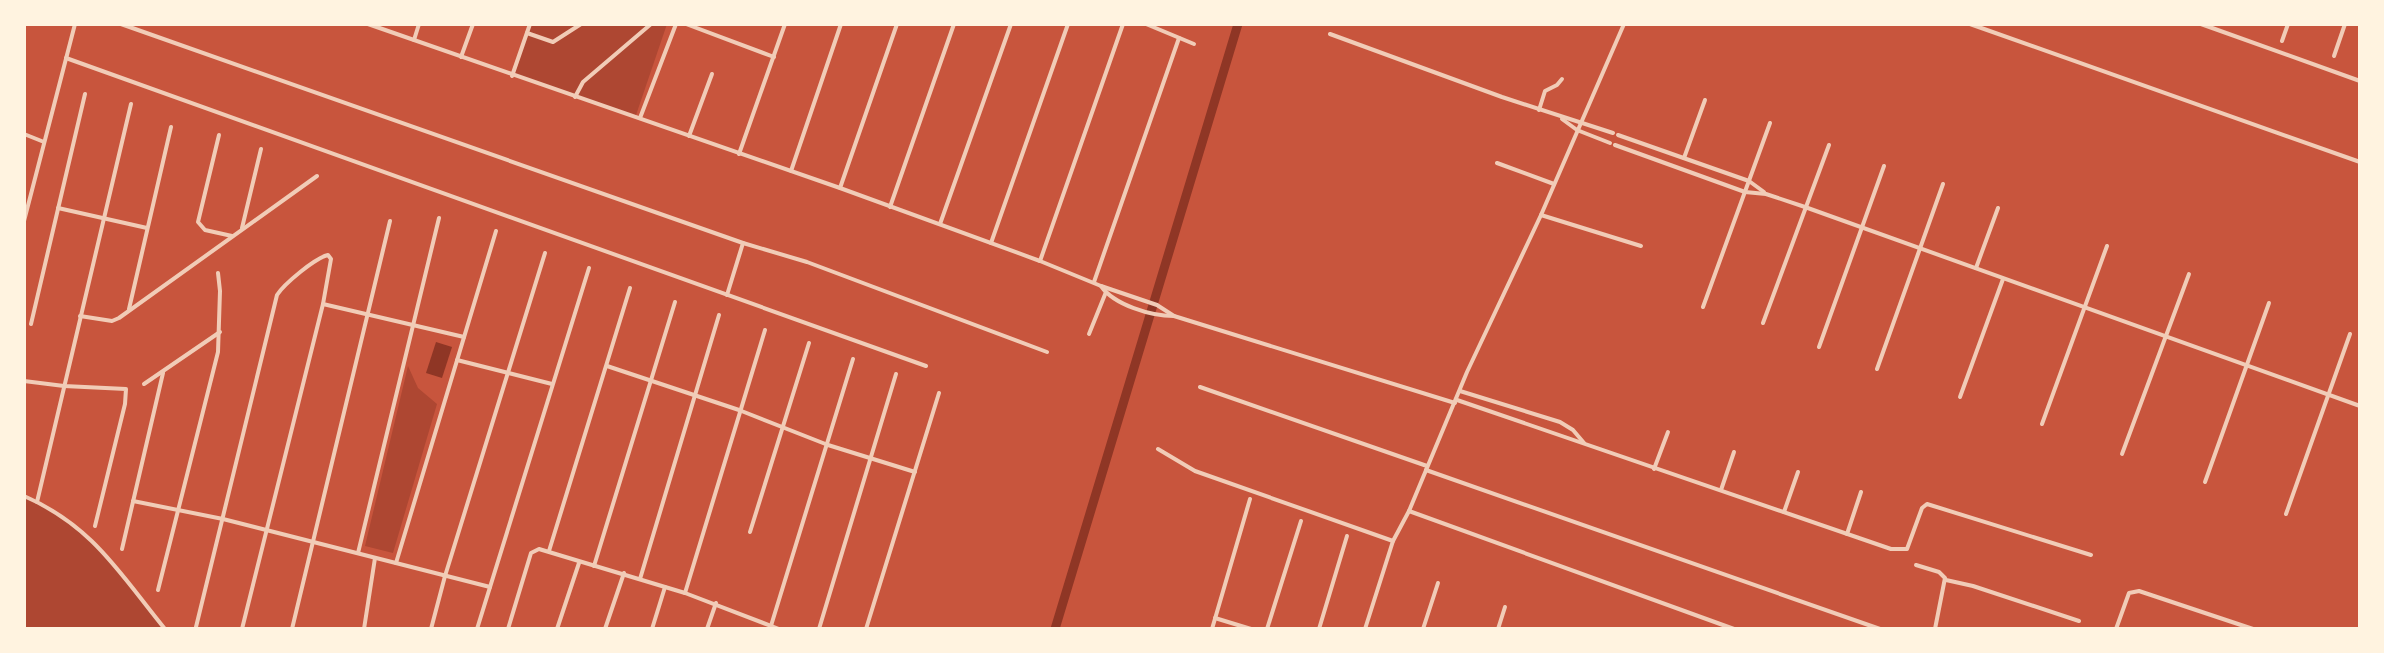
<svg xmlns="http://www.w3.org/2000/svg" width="2384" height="653" viewBox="0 0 2384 653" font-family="'PT Serif',serif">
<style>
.green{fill:#ae4732}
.water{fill:#8f3625}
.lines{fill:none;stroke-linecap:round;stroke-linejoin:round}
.canal{stroke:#8f3625;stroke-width:9}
.minor{stroke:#f1ccb7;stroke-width:4}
</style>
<rect width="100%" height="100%" fill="#c8553d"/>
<g class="green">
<path d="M531,24H667L635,118L514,76Z"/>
<path d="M408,366L418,388L437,404L393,553L365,546Z"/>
<path d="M24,496C93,526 120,574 165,629H24Z"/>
</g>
<path class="water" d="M436,342L452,347L442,378L426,373Z"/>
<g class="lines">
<path class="canal" d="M1055,629L1238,24"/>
<g class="minor">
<path d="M121,24L743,243L807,262L1047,352"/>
<path d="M368,24L840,188L1040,261L1101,286L1157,305L1174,316"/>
<path d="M686,24L774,57"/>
<path d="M1146,24L1194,44"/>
<path d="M1970,24L2360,162"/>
<path d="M2201,24L2360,81"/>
<path d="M527,33L553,42L581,24"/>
<path d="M1330,34L1502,97L1613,133"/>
<path d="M414,40L419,24"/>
<path d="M2282,41L2288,24"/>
<path d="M2334,56L2345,24"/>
<path d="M461,57L473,24"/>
<path d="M66,58L926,366"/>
<path d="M512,76L530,24"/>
<path d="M575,97L583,82L651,24"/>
<path d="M1539,110L1545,91L1557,85L1562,79"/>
<path d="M640,118L676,24"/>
<path d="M1562,119L1577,130L1610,143"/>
<path d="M24,134L44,142"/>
<path d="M219,135L198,222L205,230L232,236"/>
<path d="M1618,135L1749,181L1764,192"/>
<path d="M689,136L712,74"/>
<path d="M1615,145L1745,192L1766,194L1805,207L2360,406"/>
<path d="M739,154L785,24"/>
<path d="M1684,158L1705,100"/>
<path d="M1497,163L1554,184"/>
<path d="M791,171L841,24"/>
<path d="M840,188L897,24"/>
<path d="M890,207L954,24"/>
<path d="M58,208L147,228"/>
<path d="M1541,215L1641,246"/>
<path d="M24,221L75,24"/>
<path d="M940,224L1011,24"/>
<path d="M242,228L261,149"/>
<path d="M991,243L1068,24"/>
<path d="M1040,261L1123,24"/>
<path d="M1976,268L1998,208"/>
<path d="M1094,282L1179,38"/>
<path d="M1101,286C1114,305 1151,316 1174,316L1455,403"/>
<path d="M727,295L743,243"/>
<path d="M323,304L464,337"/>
<path d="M1703,307L1770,123"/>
<path d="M129,309L171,127"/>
<path d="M80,316L112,321L119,318L317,176"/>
<path d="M1763,323L1829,145"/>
<path d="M31,324L85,94"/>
<path d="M1089,334L1106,292"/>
<path d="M1819,347L1884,166"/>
<path d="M457,360L552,384"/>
<path d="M607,366L739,410L828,445L915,472"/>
<path d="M1877,369L1943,184"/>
<path d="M24,381L64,386L126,389L125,404L95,526"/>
<path d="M144,384L220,332"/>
<path d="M1200,387L1427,466"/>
<path d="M1460,391L1560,422L1573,430L1584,443"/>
<path d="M1960,397L2003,279"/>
<path d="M1457,400L1891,549H1907L1922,508L1927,504L2091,555"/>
<path d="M2042,424L2107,246"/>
<path d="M1158,449L1195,471L1393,541"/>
<path d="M2122,454L2189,274"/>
<path d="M1654,469L1668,432"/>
<path d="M1426,470L1880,629"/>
<path d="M2205,482L2269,303"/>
<path d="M1721,490L1734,452"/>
<path d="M24,496C93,526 120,574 165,629"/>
<path d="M133,501L223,519L490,587"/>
<path d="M37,502L131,104"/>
<path d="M1409,511L1734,629"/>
<path d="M1784,512L1798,472"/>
<path d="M2286,514L2350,334"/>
<path d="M750,532L809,343"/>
<path d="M1847,534L1861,492"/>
<path d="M122,549L163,373"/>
<path d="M549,551L630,288"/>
<path d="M358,553L439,218"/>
<path d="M396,563L496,231"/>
<path d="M1916,565L1939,572L1945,578L1935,629"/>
<path d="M594,566L675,302"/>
<path d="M640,579L719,315"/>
<path d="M1946,580L1973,586L2079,621"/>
<path d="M158,590L218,352L220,291L218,273"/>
<path d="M685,593L765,330"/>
<path d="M1215,618L1251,629"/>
<path d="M196,627L277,295C284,284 315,258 328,255L331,259L323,304L242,629"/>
<path d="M292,629L390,221"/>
<path d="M364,629L375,558"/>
<path d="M431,629L445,576L545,253"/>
<path d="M477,629L589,268"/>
<path d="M508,629L531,553L539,549L685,593L779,629"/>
<path d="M557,629L579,563"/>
<path d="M605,629L624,573"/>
<path d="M652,629L665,587"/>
<path d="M707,629L716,603"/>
<path d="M770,629L853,359"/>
<path d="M819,629L896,374"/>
<path d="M866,629L939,393"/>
<path d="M1212,629L1250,499"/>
<path d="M1267,629L1301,521"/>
<path d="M1319,629L1347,536"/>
<path d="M1365,629L1393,541L1409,511L1467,372L1541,215L1624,24"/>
<path d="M1423,629L1438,583"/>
<path d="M1498,629L1505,607"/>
<path d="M2116,629L2129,593L2139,591L2253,629"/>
</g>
</g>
<rect width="2384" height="653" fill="none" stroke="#fff3e0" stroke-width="52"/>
</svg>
